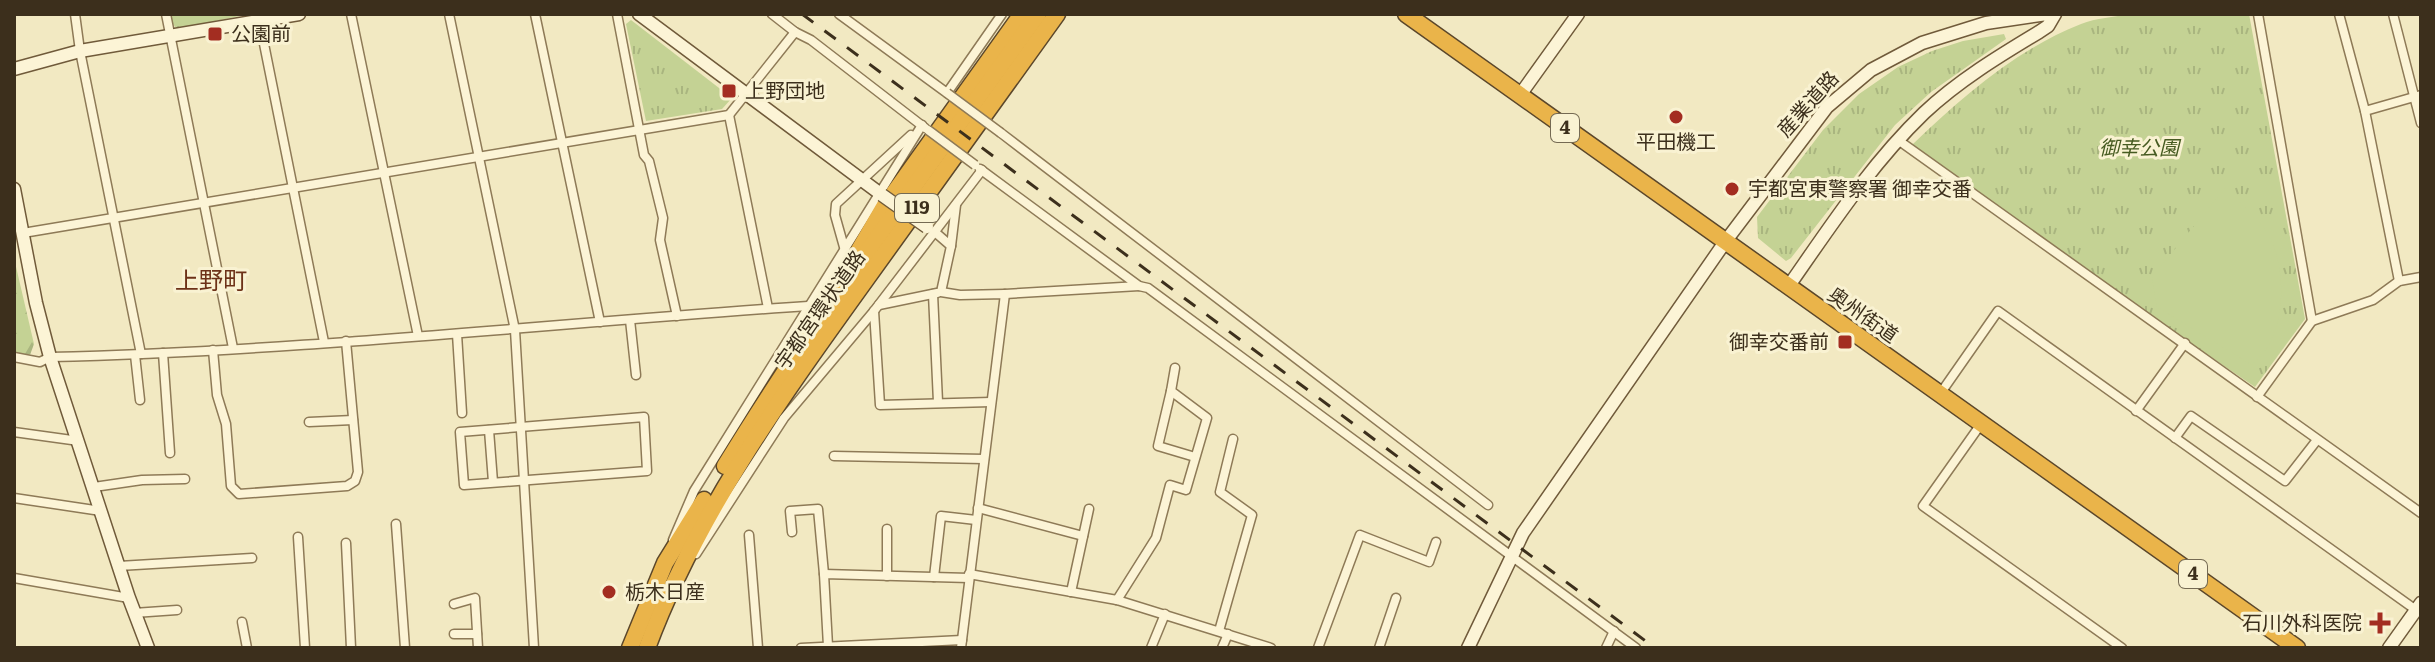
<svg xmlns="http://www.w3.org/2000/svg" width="2435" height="662" viewBox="0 0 2435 662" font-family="Literata,'Noto Sans JP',serif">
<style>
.forest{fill:url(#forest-firs)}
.park{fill:url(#park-tufts)}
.pitch{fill:#c4d294}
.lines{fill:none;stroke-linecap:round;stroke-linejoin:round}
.street-casing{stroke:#8e7a57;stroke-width:11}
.secondary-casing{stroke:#705a3a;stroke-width:15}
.highway-casing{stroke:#5b472b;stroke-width:19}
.street{stroke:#fcf4d6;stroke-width:8}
.secondary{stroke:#fcf4d6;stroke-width:12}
.highway{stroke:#eab44a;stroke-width:16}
.rail{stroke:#3c2f1c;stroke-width:3;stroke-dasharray:14 14;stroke-linecap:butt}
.street-bridge-casing{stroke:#8e7a57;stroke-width:11;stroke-linecap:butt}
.secondary-bridge-casing{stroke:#705a3a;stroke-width:15;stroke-linecap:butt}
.street-bridge{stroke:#fcf4d6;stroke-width:8}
.secondary-bridge{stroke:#fcf4d6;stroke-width:12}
.poi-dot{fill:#a32d21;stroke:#f9f2d2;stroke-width:3}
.labels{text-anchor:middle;stroke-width:6;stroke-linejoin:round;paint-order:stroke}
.shield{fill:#f9f2d2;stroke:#756a53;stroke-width:2}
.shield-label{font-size:18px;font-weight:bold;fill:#3c2f1c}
.poi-label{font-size:20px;fill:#3c2f1c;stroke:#f9f2d2;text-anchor:start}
.street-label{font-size:20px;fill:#3c2f1c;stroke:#f9f2d2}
.park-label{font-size:20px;font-style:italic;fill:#465b21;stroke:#f9f2d2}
.quarter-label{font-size:24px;fill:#6d3218;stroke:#f9f2d2}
</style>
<defs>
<pattern id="forest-firs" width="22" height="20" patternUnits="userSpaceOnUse" patternTransform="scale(2)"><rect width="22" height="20" fill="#c4d294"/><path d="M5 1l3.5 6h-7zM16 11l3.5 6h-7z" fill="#a9b57f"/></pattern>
<pattern id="park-tufts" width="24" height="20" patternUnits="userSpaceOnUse" patternTransform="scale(2)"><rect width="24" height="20" fill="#c4d294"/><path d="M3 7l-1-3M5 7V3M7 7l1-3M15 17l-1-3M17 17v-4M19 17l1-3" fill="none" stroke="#a9b57f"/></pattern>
</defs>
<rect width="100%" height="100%" fill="#f2e9c2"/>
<path class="forest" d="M14,258L34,344L30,355L14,352Z"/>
<g class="park">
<path d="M170,14H249L177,29L172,23Z"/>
<path d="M2130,14H2249L2305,319L2255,387L1915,156L1913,144C1962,97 2017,49 2081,24C2096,18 2114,17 2130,14Z"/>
<path d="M631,20L732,98L722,109L646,121L626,24Z"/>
<path d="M2004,34L2006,39L1931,92L1895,125L1791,258L1786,261L1758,238L1757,217L1823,130L1859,94L1898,67L1932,51L1963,41Z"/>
</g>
<path class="pitch" d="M2225,188C2238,201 2253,213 2264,228C2285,257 2286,310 2271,341C2267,350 2258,358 2252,365L2157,307L2152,277Z"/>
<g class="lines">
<g class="street-casing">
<g id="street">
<path d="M75,14L80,51L141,354"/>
<path d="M166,14L233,348"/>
<path d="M258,14L324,342"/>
<path d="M351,14L418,336"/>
<path d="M449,14L515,330L534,648"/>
<path d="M535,14L600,322"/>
<path d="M617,14L644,155L649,161L663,218L660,240L677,316"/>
<path d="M772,14L795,32L811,40L925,128"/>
<path d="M839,14L947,93L1002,14"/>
<path d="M2258,14L2312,321"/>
<path d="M2339,14L2365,111L2399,281"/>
<path d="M2393,14L2421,123"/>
<path d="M2365,111L2421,95"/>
<path d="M729,115L768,308"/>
<path d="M1001,133L1488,505"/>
<path d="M1898,140L2421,513"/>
<path d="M980,169L1139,286L1005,294"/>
<path d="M23,233L729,115L795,32"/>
<path d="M936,233L951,246L941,292L960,295L1005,294L961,648"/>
<path d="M951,246L956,205"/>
<path d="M844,247L835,215L836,204L911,135"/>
<path d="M1139,286L1148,288L1636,648"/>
<path d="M933,294L938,402"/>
<path d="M879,305L937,293"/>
<path d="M874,311L880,405L991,402"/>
<path d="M630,320L636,375"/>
<path d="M457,334L462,413"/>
<path d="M213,350L217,395L226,424L231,486L239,494L347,486L355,481L358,472L346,341"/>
<path d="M163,353L170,453"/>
<path d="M135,355L140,400"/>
<path d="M14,357L40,362L50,357C304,351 556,323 808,306"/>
<path d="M1171,391L1158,446L1195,457"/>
<path d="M1940,394L1998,311L2416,610"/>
<path d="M2257,397L2312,321L2373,300L2399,281L2421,277"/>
<path d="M2136,411L2185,343"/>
<path d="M644,417L647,471L464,485L460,432Z"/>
<path d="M309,422L353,420"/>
<path d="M1981,424L1923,506L2122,648"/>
<path d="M489,430L493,482"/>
<path d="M14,432L79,441"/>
<path d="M2175,438L2191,416L2285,481L2317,440"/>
<path d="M834,456L984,459"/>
<path d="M94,487L142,480L185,479"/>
<path d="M14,498L101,511"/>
<path d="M978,508L1083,536"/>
<path d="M396,524L405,648"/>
<path d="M887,529V576"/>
<path d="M792,532L790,511L818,509L824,574"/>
<path d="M749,535L758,648"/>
<path d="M298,537L305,648"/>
<path d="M673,540L694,491L922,125"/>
<path d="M346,543L351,648"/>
<path d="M696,554L784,418L874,311L982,170"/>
<path d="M119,566L252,558"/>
<path d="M969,574L1117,600L1271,648"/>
<path d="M934,577L941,516L976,520"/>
<path d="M14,578L129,598"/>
<path d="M1071,592L1089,509"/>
<path d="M1117,600L1156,538L1170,485L1186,490L1207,418L1171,391L1175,368"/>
<path d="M454,604L475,598L478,648"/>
<path d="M134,613L177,610"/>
<path d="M242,622L247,648"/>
<path d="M1219,631L1252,515L1220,492L1233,439"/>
<path d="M454,634H477"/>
<path d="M828,646L824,574L969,578"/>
<path d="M801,648L962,640"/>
<path d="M1151,648L1165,614"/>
<path d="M1222,648L1228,634"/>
<path d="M1318,648L1360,535L1429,562L1436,542"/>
<path d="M1379,648L1396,598"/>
<path d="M1606,648L1614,631"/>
</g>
</g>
<g class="secondary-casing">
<g id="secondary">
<path d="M639,14L882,195"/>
<path d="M14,69L80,51L299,14"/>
<path d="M1520,95L1578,14"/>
<path d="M14,189L36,303L50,357L129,598L148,648"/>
<path d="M1788,287C1830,227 1871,164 1924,113C1958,81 1999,56 2039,32L2048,26L2055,14"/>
<path d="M1468,648L1523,533L1725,242L1827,107L1871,70L1922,43L1986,23L2047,14"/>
<path d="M2389,648L2421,603"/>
</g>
</g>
<g class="highway-casing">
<g id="highway">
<path d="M1406,14L2297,648"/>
<path d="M859,250L884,207L1022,14"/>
<path d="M725,466C820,310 932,163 1038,14"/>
<path d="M630,648L665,563L704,500"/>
<path d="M647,648C696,516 777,403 859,289C925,198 991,106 1057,14"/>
</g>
</g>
<use href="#street" class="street"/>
<use href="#secondary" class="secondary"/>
<use href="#highway" class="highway"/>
<path class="rail" d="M802,14L1655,648"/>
<g class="street-bridge-casing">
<g id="street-bridge">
<path d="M947,93L1001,133"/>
<path d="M928,130L975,165"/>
</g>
</g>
<g class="secondary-bridge-casing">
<path id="secondary-bridge" d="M882,195L927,227"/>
</g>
<use href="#street-bridge" class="street-bridge"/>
<use href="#secondary-bridge" class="secondary-bridge"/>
</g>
<g class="poi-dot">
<rect x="207" y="26" width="16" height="16" rx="4"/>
<rect x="721" y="83" width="16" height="16" rx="4"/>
<circle cx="1676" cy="117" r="8"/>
<circle cx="1732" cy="189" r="8"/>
<rect x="1837" y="334" width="16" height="16" rx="4"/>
<circle cx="609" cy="592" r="8"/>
<path d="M2376 611h8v8h8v8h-8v8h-8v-8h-8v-8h8z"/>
</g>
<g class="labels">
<g class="shield">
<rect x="1551" y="114" width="28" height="28" rx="6"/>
<rect x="895" y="194" width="44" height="28" rx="6"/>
<rect x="2179" y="560" width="28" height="28" rx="6"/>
</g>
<g class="shield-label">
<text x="1565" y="134">4</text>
<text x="917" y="214">119</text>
<text x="2193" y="580">4</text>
</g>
<g class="poi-label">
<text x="231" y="41">公園前</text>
<text x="745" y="98">上野団地</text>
<text x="1676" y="149" text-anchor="middle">平田機工</text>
<text x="1748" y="196">宇都宮東警察署 御幸交番</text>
<text x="1829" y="349" text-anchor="end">御幸交番前</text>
<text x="625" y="599">栃木日産</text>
<text x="2362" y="630" text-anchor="end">石川外科医院</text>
</g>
<g class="street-label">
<text transform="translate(1808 104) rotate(-48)" y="7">産業道路</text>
<text transform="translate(820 310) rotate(-55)" y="7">宇都宮環状道路</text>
<text transform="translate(1863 315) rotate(35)" y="7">奥州街道</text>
</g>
<g class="park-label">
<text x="2139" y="155">御幸公園</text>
</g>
<g class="quarter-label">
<text x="211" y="289">上野町</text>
</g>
</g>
<rect width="2435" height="662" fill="none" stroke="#3c2f1c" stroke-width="32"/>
</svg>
